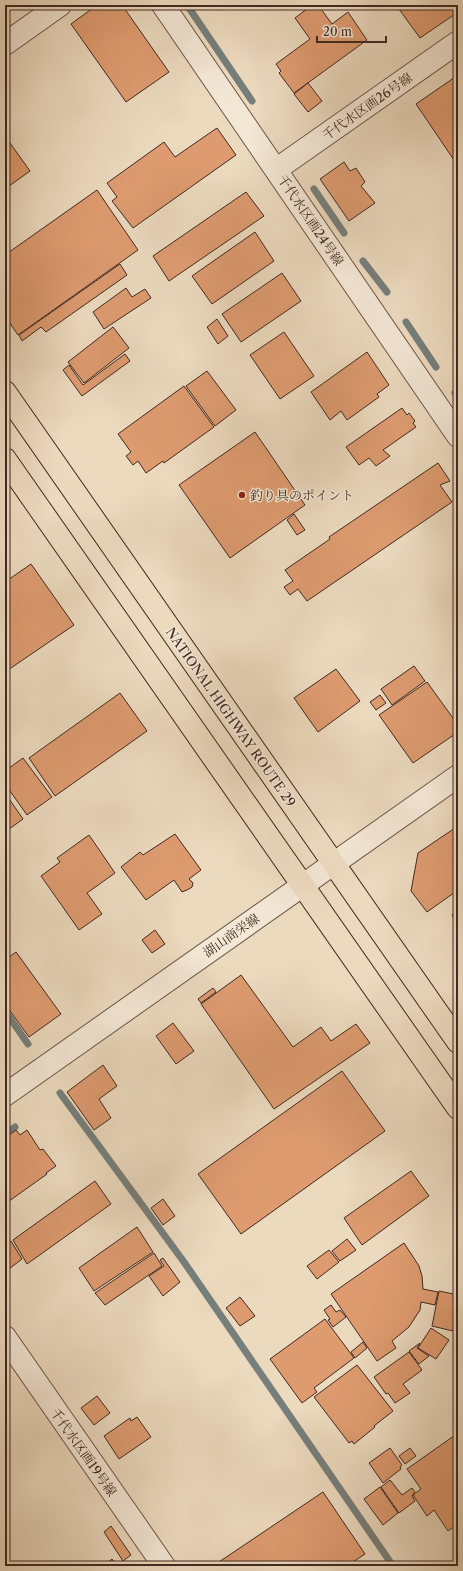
<svg xmlns="http://www.w3.org/2000/svg" width="463" height="1571" viewBox="0 0 463 1571" font-family="'Libre Caslon Text','Noto Serif JP',serif">
<style>
.lines{fill:none;stroke-linecap:round;stroke-linejoin:round}
.stream{stroke:#767f7c;stroke-width:7}
.building{fill:#de9b70;stroke:#402921}
.minor-casing{stroke:#6b5548;stroke-width:24}
.highway-casing{stroke:#402921;stroke-width:24}
.minor{stroke:#f3e7d5;stroke-width:22}
.highway{stroke:#ecdabf;stroke-width:22}
.poi-dot{fill:#8f2418;stroke:#f3e7d5;stroke-width:1.5}
.labels{text-anchor:middle;stroke-width:3;stroke-linejoin:round;paint-order:stroke}
.street-label{font-size:13px;fill:#402921;stroke:#f3e7d5}
.poi-label{font-size:13px;fill:#402921;stroke:#f3e7d5;text-anchor:start}
</style>
<rect width="100%" height="100%" fill="#ecdabf"/>
<filter id="stains"><feTurbulence type="fractalNoise" baseFrequency=".005" numOctaves="4"/><feColorMatrix values="0 0 0 0 .2 0 0 0 0 .09 0 0 0 0 .02 0 0 0 .5 -.17"/></filter>
<radialGradient id="worn" r=".72"><stop offset=".6" stop-color="#630" stop-opacity="0"/><stop offset="1" stop-color="#630" stop-opacity=".3"/></radialGradient>
<g class="lines">
<g class="stream">
<path d="M187,5L252,101"/>
<path d="M314,189L344,233"/>
<path d="M363,261L387,292"/>
<path d="M406,322L436,367"/>
<path d="M455,393L458,399"/>
<path d="M5,1011L28,1044"/>
<path d="M60,1093L184,1262L393,1566"/>
<path d="M5,1134L15,1127"/>
</g>
</g>
<g class="building">
<path d="M97,5H122L169,72L126,102L71,24Z"/>
<path d="M312,5H318L332,24L348,12L367,40L294,93L279,73L281,71L276,64L310,39L295,18Z"/>
<path d="M396,5H458V12L420,38Z"/>
<path d="M458,75V166L416,104Z"/>
<path d="M308,83L322,101L308,112L294,94Z"/>
<path d="M217,128L236,155L133,228L112,201L117,197L107,183L164,142L175,157Z"/>
<path d="M5,136L30,171L5,189Z"/>
<path d="M344,162L350,171L356,168L365,182L361,186L375,203L349,221L320,179Z"/>
<path d="M97,190L138,250L18,335L5,316V255Z"/>
<path d="M246,192L264,216L169,281L153,256Z"/>
<path d="M255,232L274,261L212,304L192,276Z"/>
<path d="M120,264L127,275L46,332L41,327L22,341L19,335Z"/>
<path d="M282,273L301,301L241,342L222,314Z"/>
<path d="M126,288L132,297L145,289L151,298L104,329L93,312Z"/>
<path d="M217,319L228,336L218,344L207,327Z"/>
<path d="M113,327L129,348L84,383L68,362Z"/>
<path d="M284,332L314,376L280,399L250,355Z"/>
<path d="M367,352L389,385L377,394L379,397L347,420L341,411L330,420L311,392Z"/>
<path d="M125,354L130,361L82,396L63,370L69,365L83,385Z"/>
<path d="M207,371L236,410L215,426L186,386Z"/>
<path d="M184,386L214,427L164,463L163,461L146,473L138,461L133,465L126,456L131,452L118,434Z"/>
<path d="M402,408L407,415L409,413L415,421L413,423L416,427L383,450L390,456L376,466L369,458L359,465L346,447Z"/>
<path d="M255,432L305,505L230,558L179,485Z"/>
<path d="M438,463L450,481L440,485L452,502L307,601L298,589L290,595L284,587L293,581L285,570L330,539L329,537Z"/>
<path d="M294,514L305,530L297,535L287,520Z"/>
<path d="M31,564L74,625L5,672V582Z"/>
<path d="M414,666L425,681L392,705L381,689Z"/>
<path d="M336,669L360,701L318,732L294,698Z"/>
<path d="M427,682L458,725V732L413,763L379,715Z"/>
<path d="M120,693L147,731L55,796L29,758Z"/>
<path d="M380,695L386,703L376,710L370,702Z"/>
<path d="M23,758L52,797L27,815L5,784V771Z"/>
<path d="M5,793L23,819L5,832Z"/>
<path d="M458,826V890L427,912L411,891L418,853Z"/>
<path d="M175,834L201,870L189,879L193,883L192,887L189,889L182,892L174,880L146,900L121,867L140,852L143,855Z"/>
<path d="M89,835L115,873L87,893L102,914L79,930L41,876L60,862L57,858Z"/>
<path d="M458,911V923L452,915Z"/>
<path d="M155,930L165,944L152,953L142,940Z"/>
<path d="M16,952L61,1014L29,1037L5,1004V960Z"/>
<path d="M241,975L293,1047L321,1027L331,1041L356,1024L370,1043L274,1109L201,1004Z"/>
<path d="M213,988L216,992L201,1003L198,999Z"/>
<path d="M173,1023L194,1051L176,1064L156,1036Z"/>
<path d="M103,1065L117,1086L99,1099L111,1118L94,1130L67,1092Z"/>
<path d="M342,1071L385,1131L241,1234L198,1174Z"/>
<path d="M16,1130L20,1135L27,1130L40,1150L43,1149L56,1166L46,1173L47,1174L5,1204V1138Z"/>
<path d="M411,1171L429,1196L362,1245L344,1218Z"/>
<path d="M95,1181L111,1204L27,1264L13,1240Z"/>
<path d="M163,1199L175,1216L163,1225L151,1208Z"/>
<path d="M137,1227L153,1252L94,1291L79,1268Z"/>
<path d="M347,1239L356,1250L340,1261L332,1251Z"/>
<path d="M11,1241L22,1259L5,1272V1245Z"/>
<path d="M404,1243L419,1266L422,1276L423,1289L438,1292L435,1305L421,1302L420,1310L409,1327L392,1341L396,1348L377,1361L331,1294Z"/>
<path d="M329,1250L339,1262L317,1279L307,1266Z"/>
<path d="M154,1253L162,1266L105,1305L95,1293Z"/>
<path d="M163,1258L180,1282L163,1296L149,1276L164,1266L160,1260Z"/>
<path d="M439,1291L458,1295L453,1331L432,1326Z"/>
<path d="M240,1297L255,1316L240,1326L226,1308Z"/>
<path d="M331,1305L336,1312L340,1310L346,1317L333,1327L328,1320L330,1319L324,1310Z"/>
<path d="M325,1319L354,1358L314,1388L317,1392L302,1403L270,1359Z"/>
<path d="M431,1328L449,1340L436,1359L418,1348Z"/>
<path d="M363,1342L367,1348L355,1358L351,1352Z"/>
<path d="M420,1343L417,1348L429,1356L419,1364L409,1351Z"/>
<path d="M409,1352L422,1370L403,1384L410,1393L395,1403L388,1393L386,1394L374,1377Z"/>
<path d="M357,1365L393,1411L374,1426L375,1427L354,1444L352,1441L349,1443L314,1397Z"/>
<path d="M97,1396L110,1413L94,1425L81,1408Z"/>
<path d="M137,1417L151,1437L119,1459L104,1436L130,1418L131,1421Z"/>
<path d="M458,1433V1524L448,1531L434,1510L427,1516L413,1495L421,1489L407,1469Z"/>
<path d="M390,1448L402,1465L400,1467L401,1469L383,1483L369,1463Z"/>
<path d="M410,1448L416,1456L405,1464L399,1456Z"/>
<path d="M390,1480L402,1495L412,1488L415,1492L412,1496L415,1501L399,1513L381,1487Z"/>
<path d="M380,1487L398,1513L383,1525L364,1499Z"/>
<path d="M323,1492L365,1554L347,1566H213Z"/>
<path d="M111,1526L131,1555L123,1561L104,1532Z"/>
<path d="M112,1559L117,1566H103Z"/>
</g>
<g class="lines">
<g class="minor-casing">
<g id="minor">
<path d="M163,5L458,436"/>
<path d="M5,44L60,5"/>
<path d="M277,169L458,42"/>
<path d="M5,1095L458,776"/>
<path d="M5,1337L164,1566"/>
</g>
</g>
<g class="highway-casing">
<g id="highway">
<path d="M5,392L458,1042"/>
<path d="M5,459L458,1108"/>
</g>
</g>
<use href="#minor" class="minor"/>
<use href="#highway" class="highway"/>
</g>
<circle class="poi-dot" cx="242" cy="495" r="4"/>
<g class="labels">
<g class="street-label">
<text transform="translate(367 106) rotate(-35)" y="5">千代水区画26号線</text>
<text transform="translate(311 220) rotate(56)" y="5">千代水区画24号線</text>
<text transform="translate(231 717) rotate(55)" y="5">NATIONAL HIGHWAY ROUTE 29</text>
<text transform="translate(231 935) rotate(-35)" y="5">湖山商栄線</text>
<text transform="translate(84 1452) rotate(55)" y="5">千代水区画19号線</text>
</g>
<g class="poi-label">
<text x="250" y="500">釣り具のポイント</text>
</g>
</g>
<rect width="463" height="1571" fill="none" stroke="#ecdabf" stroke-width="20"/>
<rect x="6" y="6" width="451" height="1559" fill="none" stroke="#402921" stroke-width="2"/>
<rect x="10" y="10" width="443" height="1551" fill="none" stroke="#402921"/>
<path d="M317 36v6h69v-6" fill="none" stroke="#402921" stroke-width="2"/>
<text x="323" y="36" font-size="12" fill="#402921" stroke="#f3e7d5" stroke-width="3" paint-order="stroke">20 m</text>
<rect width="100%" height="100%" filter="url(#stains)"/>
<rect width="100%" height="100%" fill="url(#worn)"/>
</svg>
